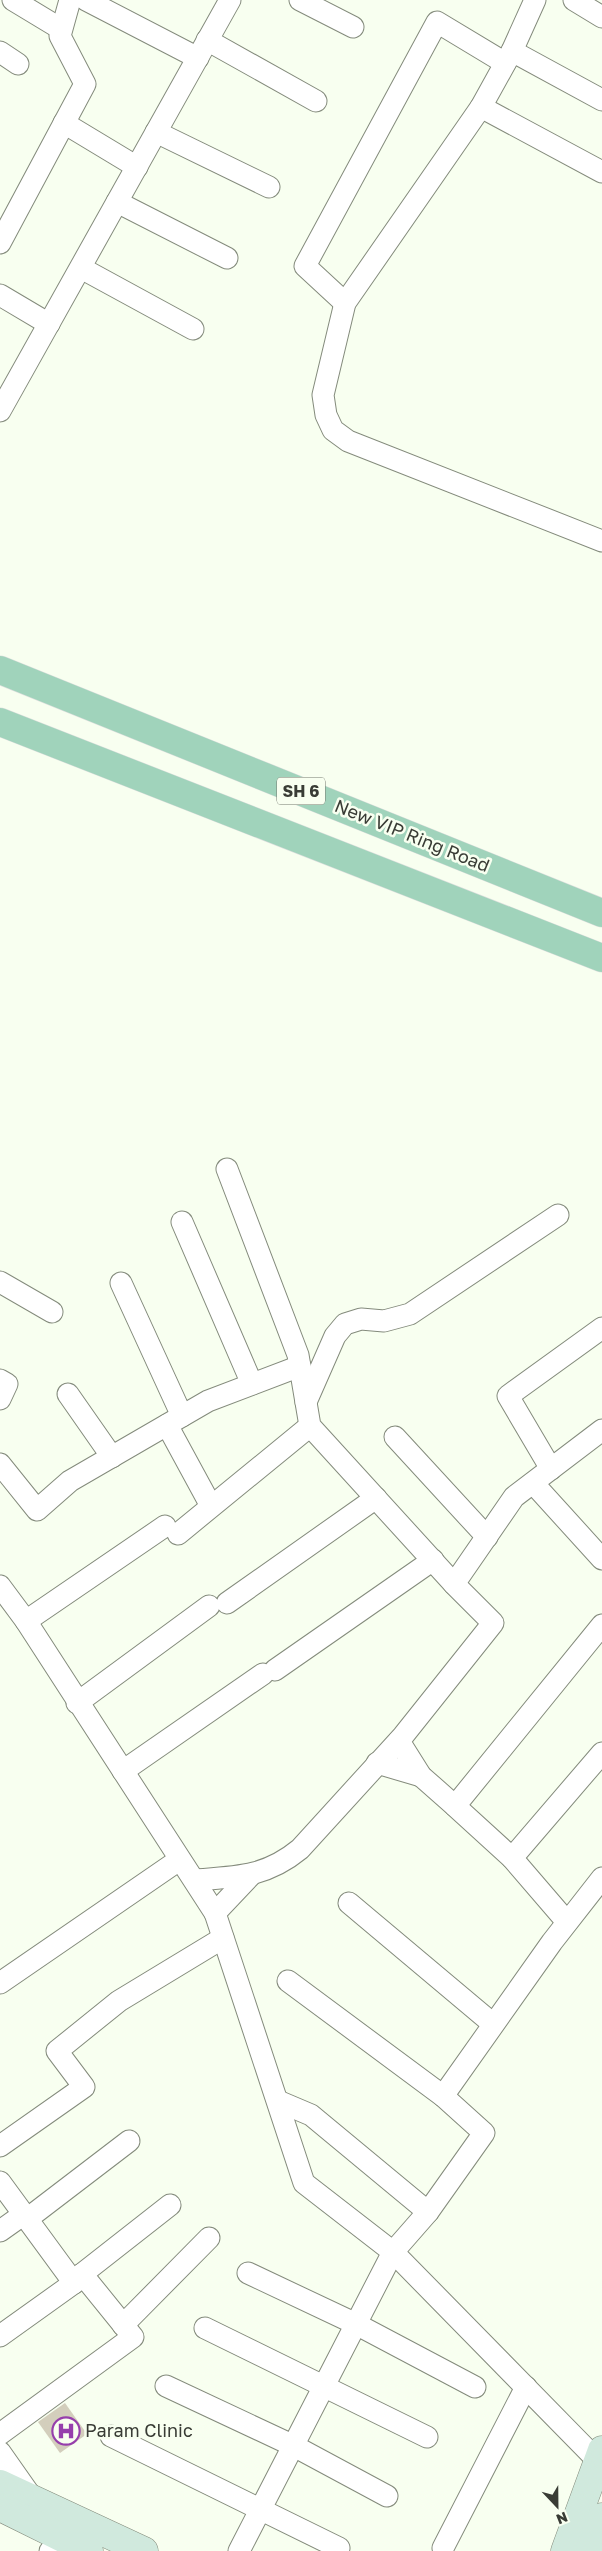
<svg xmlns="http://www.w3.org/2000/svg" width="602" height="2551" viewBox="0 0 602 2551" font-family="'Golos Text',sans-serif">
<style>
.building{fill:#d3cebc}
.lines{fill:none;stroke-linecap:round;stroke-linejoin:round}
.street-casing{stroke:#848b7c;stroke-width:23}
.secondary-casing{stroke:#848b7c;stroke-width:29}
.primary-casing{stroke:#dfe0df;stroke-width:29}
.street{stroke:#fff;stroke-width:21}
.secondary{stroke:#d0e9dd;stroke-width:28}
.primary{stroke:#a0d3bb;stroke-width:28}
.labels{text-anchor:middle;stroke-width:5;stroke-linejoin:round;paint-order:stroke}
.shield{fill:#f8fff0;stroke:#72766d;stroke-width:1}
.shield-label{font-size:16px;font-weight:bold;fill:#393c35}
.street-label{font-size:18px;fill:#393c35;stroke:#f8fff0}
.poi-label{font-size:18px;fill:#393c35;stroke:#f8fff0;text-anchor:start}
</style>
<rect width="100%" height="100%" fill="#f8fff0"/>
<path class="building" d="M65,2403L87,2434L60,2453L38,2422Z"/>
<g class="lines">
<g class="street-casing">
<g id="street">
<path d="M13,0L61,29"/>
<path d="M86,0L198,58"/>
<path d="M300,0L353,27"/>
<path d="M535,0L512,51L481,107L345,303L323,395L326,415L333,430L348,441L602,541"/>
<path d="M574,0L602,17"/>
<path d="M207,40L316,101"/>
<path d="M512,51L602,100"/>
<path d="M0,52L18,64"/>
<path d="M481,107L602,172"/>
<path d="M64,123L137,167"/>
<path d="M156,132L269,187"/>
<path d="M117,202L227,258"/>
<path d="M0,243L85,84L60,36L70,0"/>
<path d="M81,268L193,329"/>
<path d="M0,295L49,324"/>
<path d="M345,303L305,266L437,22L505,63"/>
<path d="M0,411L230,0"/>
<path d="M227,1169L298,1355L310,1426L454,1584"/>
<path d="M182,1222L252,1384"/>
<path d="M0,1282L52,1312"/>
<path d="M121,1283L182,1416"/>
<path d="M0,1380L7,1384L0,1399"/>
<path d="M68,1394L112,1457"/>
<path d="M306,1402L335,1336L345,1324L361,1319L384,1321L410,1314L558,1215"/>
<path d="M167,1425L211,1506"/>
<path d="M395,1437L487,1537"/>
<path d="M0,1464L37,1510L70,1481L208,1401L300,1366"/>
<path d="M551,1469L508,1396L602,1328"/>
<path d="M533,1483L602,1559"/>
<path d="M178,1534L310,1426"/>
<path d="M0,1586L26,1621L215,1913"/>
<path d="M227,1603L376,1498"/>
<path d="M26,1621L165,1526"/>
<path d="M275,1670L433,1560"/>
<path d="M77,1703L209,1606"/>
<path d="M399,1741L421,1776L455,1806"/>
<path d="M377,1763L421,1776"/>
<path d="M123,1771L263,1674"/>
<path d="M512,1858L455,1806L602,1625"/>
<path d="M195,1880C237,1877 266,1877 300,1849L403,1736L493,1623L454,1584L514,1497L602,1430"/>
<path d="M349,1903L493,2024"/>
<path d="M567,1922L512,1858L602,1753"/>
<path d="M288,1981L443,2096"/>
<path d="M0,1983L179,1860"/>
<path d="M278,2101L311,2115L428,2212"/>
<path d="M0,2146L84,2087L57,2051L119,2001L223,1938"/>
<path d="M0,2182L74,2283L0,2336"/>
<path d="M27,2219L129,2141"/>
<path d="M0,2231L24,2214"/>
<path d="M248,2273L356,2324L475,2387"/>
<path d="M82,2274L170,2205"/>
<path d="M123,2325L209,2238"/>
<path d="M205,2328L427,2437"/>
<path d="M166,2386L294,2446L387,2496"/>
<path d="M0,2434L133,2337L82,2274L74,2283"/>
<path d="M111,2436L339,2548"/>
<path d="M0,2452L33,2499"/>
<path d="M598,2461L393,2252L428,2212L484,2133L443,2096L552,1942L602,1878"/>
<path d="M443,2548L526,2387"/>
<path d="M50,2551L62,2538"/>
<path d="M239,2551L393,2252L304,2183L215,1913L250,1876"/>
</g>
</g>
<g class="secondary-casing">
<g id="secondary">
<path d="M0,2484L144,2551"/>
<path d="M0,2507L89,2551"/>
<path d="M565,2551L602,2450"/>
<path d="M589,2551L602,2517"/>
</g>
</g>
<g class="primary-casing">
<g id="primary">
<path d="M0,670L602,913"/>
<path d="M0,722L602,958"/>
</g>
</g>
<use href="#street" class="street"/>
<use href="#secondary" class="secondary"/>
<use href="#primary" class="primary"/>
</g>
<defs>
<g id="hospital-ring" transform="scale(1.4375)"><circle r="9.5" fill="#f8fff0" stroke="#963fac" stroke-width="1.5"/><path d="M-5-5h3v3.5h4V-5h3V5h-3V1.5h-4V5h-3Z" fill="#963fac"/></g>
</defs>
<g fill-rule="evenodd">
<use href="#hospital-ring" x="66" y="2431"/>
</g>
<g class="labels">
<rect class="shield" x="277" y="777.5" width="48" height="27" rx="4"/>
<g class="shield-label">
<text x="301" y="797">SH 6</text>
</g>
<g class="street-label">
<text transform="translate(412 836) rotate(22)" y="6">New VIP Ring Road</text>
</g>
<g class="poi-label">
<text x="85" y="2437">Param Clinic</text>
</g>
</g>
<g transform="translate(557 2506) rotate(158)" stroke="#f8fff0" stroke-width="4" paint-order="stroke">
<path d="M0-4L9 19L0 12L-9 19Z" fill="#393c35"/>
<text y="-8" font-size="14" font-weight="bold" text-anchor="middle" fill="#393c35">N</text>
</g>
</svg>
